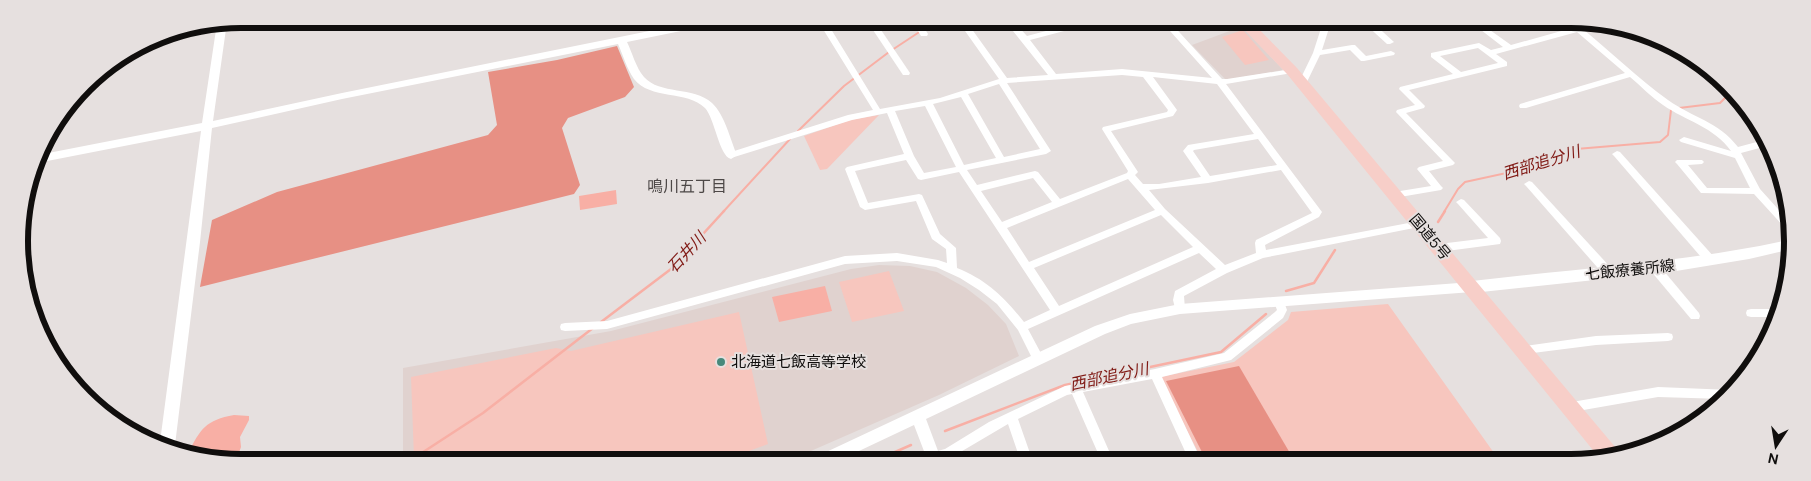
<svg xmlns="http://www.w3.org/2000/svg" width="1811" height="481" viewBox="0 0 1811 481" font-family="'DM Sans','Noto Sans JP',sans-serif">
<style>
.built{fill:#e0d2cf}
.green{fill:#f7c6be}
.forest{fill:#e79084}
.water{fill:#f8afa5}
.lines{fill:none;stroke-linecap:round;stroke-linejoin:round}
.stream-far1{stroke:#f8afa5;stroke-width:2}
.stream{stroke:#f8afa5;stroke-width:2.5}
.minor{fill:#fff;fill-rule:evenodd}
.tertiary{fill:#fff;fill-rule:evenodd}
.secondary{fill:#fff;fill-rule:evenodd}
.trunk{fill:#f7cec8;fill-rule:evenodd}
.poi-dot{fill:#47897b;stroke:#e6e0df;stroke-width:2}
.labels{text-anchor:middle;stroke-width:4;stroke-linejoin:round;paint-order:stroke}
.street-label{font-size:15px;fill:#100e0d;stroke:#e6e0df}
.poi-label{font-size:15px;fill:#100e0d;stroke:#e6e0df;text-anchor:start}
.water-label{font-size:16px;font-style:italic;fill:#801914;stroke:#e6e0df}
.neighbourhood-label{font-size:16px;fill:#4d4847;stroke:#e6e0df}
.rim{fill:none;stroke:#100e0d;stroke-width:6}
</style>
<rect width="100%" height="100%" fill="#e6e0df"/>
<g class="built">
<path d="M1243,26L1283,70L1226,80L1192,45Z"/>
<path d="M879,265L910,266L937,272L966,288L988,305L1006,324L1019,356L939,395L804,454L786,459L403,458V368L611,331L851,269Z"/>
</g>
<g class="green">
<path d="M1243,30L1269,60L1245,65L1222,37Z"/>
<path d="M879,115L827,169L820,170L804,136L850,120Z"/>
<path d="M889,271L904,311L852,322L839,282Z"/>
<path d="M1388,304L1499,460H1202L1160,377L1234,362L1288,320L1291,312Z"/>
<path d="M739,312L768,444L727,459L414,458L411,377L556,348L571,351Z"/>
</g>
<g class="forest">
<path d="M617,46L634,87L625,97L568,118L562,128L580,185L574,194L200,287L212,220L277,192L488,135L497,125L488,72L557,60Z"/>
<path d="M1239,366L1294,460H1206L1166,381Z"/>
</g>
<g class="water">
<path d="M616,190L617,204L580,210L579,196Z"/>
<path d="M825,286L832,311L779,322L772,297Z"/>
<path d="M234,415L249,416V420L240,437L241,447L237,458H217V452C210,448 204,454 198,458L188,454C200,429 206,420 234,415Z"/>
</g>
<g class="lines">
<g class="stream-far1">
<path d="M1679,108L1720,103L1730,93"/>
<path d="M798,131L844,86L889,52L936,21"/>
<path d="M723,212L790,139"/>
<path d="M1444,212L1458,189L1465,182L1529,168L1576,149L1660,142L1668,135L1671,110"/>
</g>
<g class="stream">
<path d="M1438,222L1445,211"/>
<path d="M1286,291L1314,283L1335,250"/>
<path d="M601,322L671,269L724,211"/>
<path d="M945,431L1065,385L1221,352L1266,314"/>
<path d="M414,458L483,413L593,328"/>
<path d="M879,459L911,445"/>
</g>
<g class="minor">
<path d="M818,21H826L880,109L940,98L999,79L958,21H966L1007,78L1048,75L1005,21H1013L1027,36L1084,21H1106L1109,25L1122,21H1137L1107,30H1104L1098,22L1030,40L1056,74L1122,69L1212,78L1162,22H1170L1222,79H1227L1292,69L1296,71L1292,73L1226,84L1322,212L1319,217L1265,245L1266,250L1419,221L1424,224L1419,227L1263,258L1227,273L1184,296L1185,309L1184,312H1176L1173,300L1175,291L1216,269L1199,253L1028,329L1044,359L1042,362L1038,363L1034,362L1018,330L997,304L979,290L960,278L936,267L897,261L845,264L607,329L565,331L561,330L560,327L561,324L565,323L607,321L845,256L897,253L938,260L947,263L946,249L932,239L916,201L865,210L860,207L845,169L847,167L904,154L887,113L852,120L731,158L726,155L728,153L848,115L873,110ZM1122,75L1143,77L1168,110L1167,112L1103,127L1102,129L1128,171L1127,173L1060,199L1038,172L1035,171L977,185L967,170L1046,154L1051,151L1007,83ZM1153,77L1217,84L1254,134L1188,145L1183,151L1201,177L1159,184H1143L1135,175L1138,172L1111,131L1173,116L1177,110ZM999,84L1040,149L1004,157L968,94ZM961,97L996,158L964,165L933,104ZM925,106L956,167L924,173L914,156L895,111ZM1258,139L1277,165L1210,176L1193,151L1194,150ZM906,160L918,179L921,180L959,172L1050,310L1024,322C1004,297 987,280 957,268L956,248L940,234L922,195L919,194L868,203L855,171ZM1281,170L1312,213L1256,240L1255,243L1256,253L1225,265L1165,209L1149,190L1208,183ZM1033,178L1052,202L1002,222L981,191ZM1128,179L1155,210L1029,262L1007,228ZM1161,215L1193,247L1059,306L1034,268Z"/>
<path d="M867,21H875L910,73L909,75H903Z"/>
<path d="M912,21H920L928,34L927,36H921Z"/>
<path d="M1323,22H1331L1322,50L1352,45H1355L1366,56L1391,51L1395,53L1394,55L1364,61H1361L1350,50L1320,55L1305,86H1299L1298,84L1313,53Z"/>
<path d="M1333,22H1349C1345,26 1337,26 1333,22Z"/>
<path d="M1363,22H1372L1394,42L1390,44H1387Z"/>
<path d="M1472,23H1480L1511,45L1572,28L1567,23H1576L1580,26L1599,23L1615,24L1584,30C1612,53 1639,79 1668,100C1693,118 1718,121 1738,147L1764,140L1767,146L1741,153L1760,189L1788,220V229L1785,228L1754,194L1701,193L1677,164L1675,162L1677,160H1702L1704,162L1702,164L1688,165L1707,188H1750L1735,158L1681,142L1679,140L1684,137L1731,151C1714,127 1686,121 1663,105C1651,97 1641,86 1630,77L1526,108H1520L1519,106L1520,104L1625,73L1577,32L1496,54L1507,62V66L1409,90L1425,106L1424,108L1406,113L1455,163L1453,165L1429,171L1441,186L1443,188L1441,190L1394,198L1391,197L1389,195L1394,192L1431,186L1417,169L1419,167L1443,161L1396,112L1397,110L1415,105L1399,89L1400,87L1453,74L1431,57V53L1479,43L1491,50L1503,47ZM1478,48L1498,63L1461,72L1440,56Z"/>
<path d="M1617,151L1620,152L1715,258L1716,261L1715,264H1707L1614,156L1612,154Z"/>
<path d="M1529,181L1532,182L1612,269L1613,272L1612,275H1604L1526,186L1524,184Z"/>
<path d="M1461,199L1464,200L1500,238L1501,241L1500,244L1439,252L1435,251L1434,248L1435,245L1439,244L1488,238L1458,204L1456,202Z"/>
<path d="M1654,263L1658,264L1699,313L1700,316L1699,319H1691L1650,270L1649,267L1650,264Z"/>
<path d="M1279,298L1283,299L1287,310L1283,318L1231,360L1162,377L1201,460H1189L1152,379L1083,392L1113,460H1101L1072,394L1067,395L1018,419L1032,459H1020L1008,424L952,457L944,459H929L928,457L930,453L945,449L989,422L1065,386L1155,369L1224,353L1275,312L1277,310L1274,302L1275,299Z"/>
<path d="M1751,309H1778L1775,317H1751L1747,316L1746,313L1747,310Z"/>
<path d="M1668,333L1672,334L1673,337L1672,340L1668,341L1596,345L1525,354L1521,353L1519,350L1521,347L1525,346L1596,336Z"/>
<path d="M1658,387L1731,390L1724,399L1658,397L1572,412L1568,410L1566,407L1568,404L1572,402Z"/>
</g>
<g class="tertiary">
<path d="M704,20H725L720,23L627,42C632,52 636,68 644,77C660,95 693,86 712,103C725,115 730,139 737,155L731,159C719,156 715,119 705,108C687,90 650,100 634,79C627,69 623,55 618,44L342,99L212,128L200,242L175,445L173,448L160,442L201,131L37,163L38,155L202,123L217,23L227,22L213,121L342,93Z"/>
<path d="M1472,282L1477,284L1479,287L1477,290L1472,292L1180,314L1131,324L1105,334L926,419L941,459H927L914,425L842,459H819L822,454L1095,326L1130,314L1180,304Z"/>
</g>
<path class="secondary" d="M1788,240V250L1749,259L1670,272L1472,293L1466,291L1464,287L1466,283L1472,281C1578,268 1684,263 1788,240Z"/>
<path class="trunk" d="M1237,22H1252L1297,68L1621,454L1601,460L1287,74Z"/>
</g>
<circle class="poi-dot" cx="721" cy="362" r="5"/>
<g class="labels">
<g class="street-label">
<text transform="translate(1430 237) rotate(50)" y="5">国道5号</text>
<text transform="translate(1630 270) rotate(-6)" y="5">七飯療養所線</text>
</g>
<g class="poi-label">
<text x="731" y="367">北海道七飯高等学校</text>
</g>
<g class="water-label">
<text transform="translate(1541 162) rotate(-17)" y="6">西部追分川</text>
<text transform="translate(686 252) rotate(-47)" y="6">石井川</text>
<text transform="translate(1109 376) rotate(-12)" y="6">西部追分川</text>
</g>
<g class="neighbourhood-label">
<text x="687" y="192">鳴川五丁目</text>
</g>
</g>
<path d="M0 0H1811V481H0ZM241 28H1571A213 213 0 0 1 1784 241V241A213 213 0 0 1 1571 454H241A213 213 0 0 1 28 241V241A213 213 0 0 1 241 28Z" fill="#e6e0df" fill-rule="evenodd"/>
<path class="rim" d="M241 28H1571A213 213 0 0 1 1784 241V241A213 213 0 0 1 1571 454H241A213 213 0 0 1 28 241V241A213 213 0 0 1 241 28Z"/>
<g transform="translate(1776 446) rotate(192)" stroke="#e6e0df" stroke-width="4" paint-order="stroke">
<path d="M0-4L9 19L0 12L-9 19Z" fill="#100e0d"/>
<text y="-8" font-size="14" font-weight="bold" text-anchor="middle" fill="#100e0d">N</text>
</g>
</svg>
